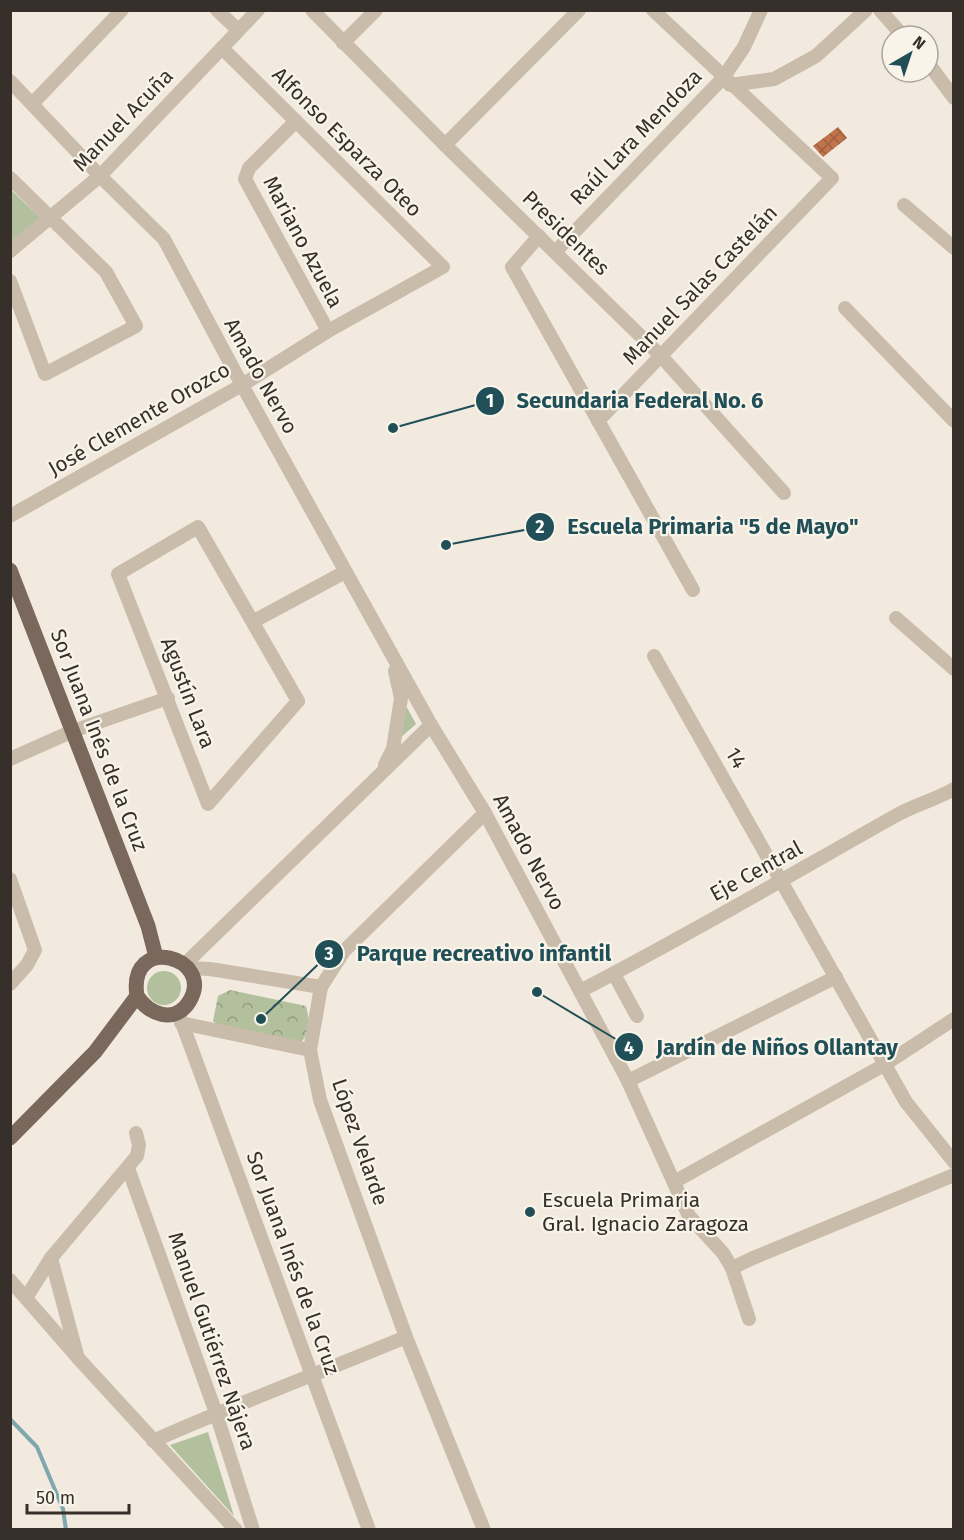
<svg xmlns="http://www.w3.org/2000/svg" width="964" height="1540" viewBox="0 0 964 1540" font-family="'Fira Sans',sans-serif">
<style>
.grass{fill:#b2c09e}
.forest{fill:url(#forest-crowns)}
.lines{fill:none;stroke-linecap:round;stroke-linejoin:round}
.stream{stroke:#7ea7ae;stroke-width:4}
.building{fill:url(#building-cross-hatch)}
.minor{stroke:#cabcaa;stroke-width:14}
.major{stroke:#79685b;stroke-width:15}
.poi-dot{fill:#204f58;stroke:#f9f4ea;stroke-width:2}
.labels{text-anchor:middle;stroke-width:4.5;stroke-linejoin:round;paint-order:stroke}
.street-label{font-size:21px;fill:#372f29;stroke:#f9f4ea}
.poi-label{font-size:21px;fill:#372f29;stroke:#f9f4ea;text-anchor:start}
.leader{fill:none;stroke:#204f58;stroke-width:2}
.callout-dot{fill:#204f58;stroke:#f9f4ea;stroke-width:2}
.mark-label{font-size:18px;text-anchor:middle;font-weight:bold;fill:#fff}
.callout-label{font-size:22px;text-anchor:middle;font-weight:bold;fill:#204f58;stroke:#f9f4ea;stroke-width:4.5;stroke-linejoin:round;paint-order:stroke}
</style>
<defs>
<pattern id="forest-crowns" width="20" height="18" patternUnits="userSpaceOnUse" patternTransform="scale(1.5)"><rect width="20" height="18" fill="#b2c09e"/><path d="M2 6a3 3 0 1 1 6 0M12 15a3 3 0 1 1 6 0" fill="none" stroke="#929c81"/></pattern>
<pattern id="building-cross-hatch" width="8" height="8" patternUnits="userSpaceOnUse" patternTransform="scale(1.5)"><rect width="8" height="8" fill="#c1744c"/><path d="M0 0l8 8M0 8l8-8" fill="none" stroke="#9e603f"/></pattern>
</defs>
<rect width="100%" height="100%" fill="#f2eade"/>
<g class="grass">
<path d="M10,189L41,218L10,244Z"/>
<path d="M405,704L416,724L400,738Z"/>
<circle cx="164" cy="988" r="17"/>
<path d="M208,1432L234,1516L170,1445Z"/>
</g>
<path class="forest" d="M230,990L306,1006C310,1021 311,1033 299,1044L221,1028L213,1021L218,996Z"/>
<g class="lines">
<path class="stream" d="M10,1419L37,1447L63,1509L66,1530"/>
</g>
<path class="building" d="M838,127L847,138L823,157L813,146Z"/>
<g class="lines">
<g class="minor">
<path d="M217,10L238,30"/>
<path d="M312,10L445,145L661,356L784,493"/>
<path d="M880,10L903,36"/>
<path d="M343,43L376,10"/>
<path d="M928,63L954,98"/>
<path d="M10,81L100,176L164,239L242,385L431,725L485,813L628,1081L689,1216L723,1253L732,1268L749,1319"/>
<path d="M730,85L774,79L816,56L866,10"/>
<path d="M33,103L122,10"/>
<path d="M296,121L249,168L245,179L328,331"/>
<path d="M445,145L579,10"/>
<path d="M10,178L106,272L136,326L45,374L10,281"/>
<path d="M904,205L954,248"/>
<path d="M539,236L512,267L693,590"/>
<path d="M10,251L100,176L258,10"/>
<path d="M555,252L723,78L744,47L761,10"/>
<path d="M845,308L954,421"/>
<path d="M598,421L832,178L653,10"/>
<path d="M10,516L242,385L328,331L443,267L222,48"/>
<path d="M198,527L298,701L208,804L118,574Z"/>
<path d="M896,618L954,669"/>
<path d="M254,621L345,572"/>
<path d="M654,656L906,1102L954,1162"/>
<path d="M10,759L73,731L168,698"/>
<path d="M385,765L393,749L401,698L395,671"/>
<path d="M10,879L35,950L27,965L10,984"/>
<path d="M185,964L431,725"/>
<path d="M187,968L210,969L321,987"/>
<path d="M614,974L637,1016"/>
<path d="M580,991C687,936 790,875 895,816C914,805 935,800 954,789"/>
<path d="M178,1012L369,1530"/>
<path d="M181,1023L310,1050"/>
<path d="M628,1081L836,977"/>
<path d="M128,1168L216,1413L253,1530"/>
<path d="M674,1182L884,1065L954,1019"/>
<path d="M51,1258L77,1355"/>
<path d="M732,1268L753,1258L954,1175"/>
<path d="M10,1280L78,1358L236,1530"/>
<path d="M26,1298L51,1258L137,1156L139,1145L136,1133"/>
<path d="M153,1441C236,1404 322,1372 406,1337"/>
<path d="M484,1530L406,1337L320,1100L310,1050L321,987L344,951L485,813"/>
</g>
<g class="major">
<path d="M10,570L148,926L156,957"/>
<path d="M10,1138L95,1052L137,996C127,932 217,957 189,1002C174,1025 149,1014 137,996"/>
</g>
</g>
<circle class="poi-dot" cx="530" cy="1212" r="6"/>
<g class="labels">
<g class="street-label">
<text transform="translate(123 120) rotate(-46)" y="7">Manuel Acuña</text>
<text transform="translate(636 137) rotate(-46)" y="7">Raúl Lara Mendoza</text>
<text transform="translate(347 142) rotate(45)" y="7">Alfonso Esparza Oteo</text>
<text transform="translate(566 233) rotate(44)" y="7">Presidentes</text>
<text transform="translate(303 242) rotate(62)" y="7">Mariano Azuela</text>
<text transform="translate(700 285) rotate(-46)" y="7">Manuel Salas Castelán</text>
<text transform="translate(261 376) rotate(61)" y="7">Amado Nervo</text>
<text transform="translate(139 419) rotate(-30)" y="7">José Clemente Orozco</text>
<text transform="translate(188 693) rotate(69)" y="7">Agustín Lara</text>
<text transform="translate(99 740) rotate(69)" y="7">Sor Juana Inés de la Cruz</text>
<text transform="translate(736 758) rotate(60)" y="7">14</text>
<text transform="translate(529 852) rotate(62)" y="7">Amado Nervo</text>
<text transform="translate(756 871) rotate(-29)" y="7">Eje Central</text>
<text transform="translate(360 1142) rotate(71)" y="7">López Velarde</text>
<text transform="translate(293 1263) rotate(70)" y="7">Sor Juana Inés de la Cruz</text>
<text transform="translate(212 1341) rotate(71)" y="7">Manuel Gutiérrez Nájera</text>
</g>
<g class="poi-label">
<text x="542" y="1207">Escuela Primaria<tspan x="542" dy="24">Gral. Ignacio Zaragoza</tspan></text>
</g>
</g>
<path class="leader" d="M393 428L490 401M446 545L540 527M261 1019L329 954M537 992L629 1047"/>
<g class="callout-dot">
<circle cx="393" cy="428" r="6"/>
<circle cx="446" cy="545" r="6"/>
<circle cx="261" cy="1019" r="6"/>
<circle cx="537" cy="992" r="6"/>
<circle cx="490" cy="401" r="15"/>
<circle cx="540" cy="527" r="15"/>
<circle cx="329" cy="954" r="15"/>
<circle cx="629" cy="1047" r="15"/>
</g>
<g class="mark-label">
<text x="490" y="407">1</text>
<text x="540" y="533">2</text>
<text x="329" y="960">3</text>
<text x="629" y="1054">4</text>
</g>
<g class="callout-label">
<text x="640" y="408">Secundaria Federal No. 6</text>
<text x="713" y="534">Escuela Primaria "5 de Mayo"</text>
<text x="484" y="961">Parque recreativo infantil</text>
<text x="777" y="1055">Jardín de Niños Ollantay</text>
</g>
<rect width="964" height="1540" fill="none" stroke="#372f29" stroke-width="24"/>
<g transform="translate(910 54) rotate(39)"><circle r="28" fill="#f9f4ea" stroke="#aba59d" stroke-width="1.5"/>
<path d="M0-4.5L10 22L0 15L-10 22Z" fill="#204f58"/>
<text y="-9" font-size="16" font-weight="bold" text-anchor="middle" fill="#372f29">N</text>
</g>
<path d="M27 1504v9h102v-9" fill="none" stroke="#372f29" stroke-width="3"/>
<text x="36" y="1504" font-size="18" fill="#372f29" stroke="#f9f4ea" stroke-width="4.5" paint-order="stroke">50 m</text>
</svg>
